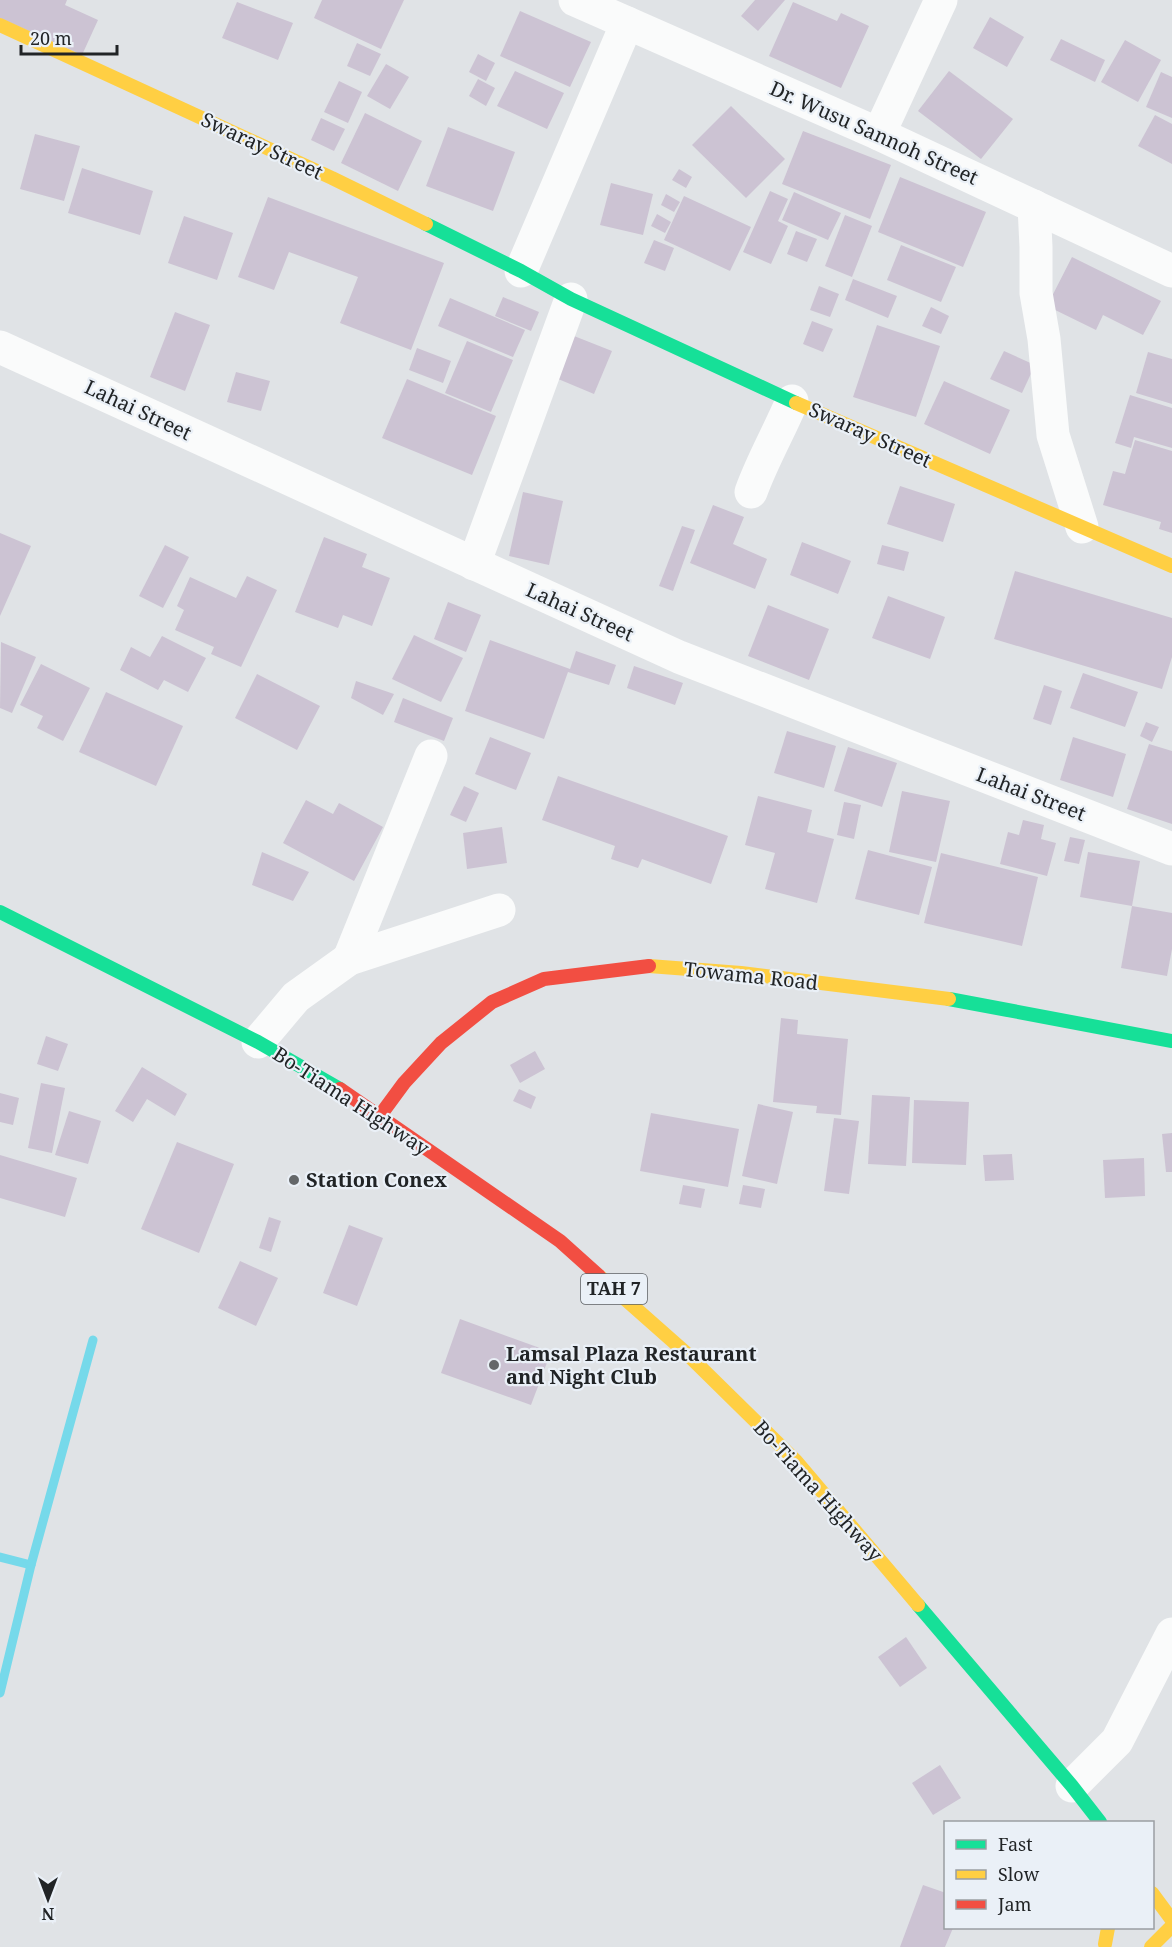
<svg xmlns="http://www.w3.org/2000/svg" width="1172" height="1947" viewBox="0 0 1172 1947" font-family="'Noto Serif',serif">
<style>
.lines{fill:none;stroke-linecap:round;stroke-linejoin:round}
.stream{stroke:#76d9ea;stroke-width:9}
.building{fill:#ccc3d3}
.street{stroke:#fafbfb;stroke-width:33}
.fast{stroke:#16e098;stroke-width:14}
.slow{stroke:#ffcf43;stroke-width:14}
.jam{stroke:#f24e42;stroke-width:14}
.poi-dot{fill:#646769;stroke:#eaf0f7;stroke-width:2}
.labels{text-anchor:middle;stroke-width:4.5;stroke-linejoin:round;paint-order:stroke}
.shield{fill:#eaf0f7;stroke:#5d6165;stroke-width:1.5}
.shield-label{font-size:18px;font-weight:bold;fill:#212426}
.street-label{font-size:20px;fill:#212426;stroke:#eaf0f7}
.poi-label{font-size:20px;font-weight:bold;fill:#212426;stroke:#eaf0f7;text-anchor:start}
</style>
<rect width="100%" height="100%" fill="#e0e3e6"/>
<g class="lines">
<g class="stream">
<path d="M0,1557L31,1565"/>
<path d="M0,1693L31,1565L93,1340"/>
</g>
</g>
<g class="building">
<path d="M0,0H67L65,5L98,20L82,55L0,18Z"/>
<path d="M322,0H404L381,49L314,18Z"/>
<path d="M755,0H785L758,31L741,16Z"/>
<path d="M237,2L293,23L278,60L222,38Z"/>
<path d="M793,2L837,21L841,13L869,26L841,88L769,56Z"/>
<path d="M520,11L591,42L570,87L500,56Z"/>
<path d="M990,17L1024,37L1007,67L973,48Z"/>
<path d="M1061,39L1105,60L1095,82L1050,60Z"/>
<path d="M1125,40L1161,60L1138,102L1101,82Z"/>
<path d="M357,43L381,54L370,76L347,66Z"/>
<path d="M478,54L495,63L486,81L469,72Z"/>
<path d="M386,64L409,77L390,109L367,96Z"/>
<path d="M515,71L564,93L547,129L497,106Z"/>
<path d="M949,71L1013,119L981,159L918,111Z"/>
<path d="M1161,72L1172,77V118L1146,107Z"/>
<path d="M478,79L495,88L486,106L469,96Z"/>
<path d="M339,81L362,92L348,123L324,112Z"/>
<path d="M731,106L785,159L746,198L692,145Z"/>
<path d="M365,113L422,141L398,191L341,163Z"/>
<path d="M1155,115L1172,124V164L1138,146Z"/>
<path d="M321,118L345,129L334,151L311,140Z"/>
<path d="M448,127L515,152L493,211L426,186Z"/>
<path d="M803,131L891,165L870,219L782,184Z"/>
<path d="M35,134L80,146L64,201L20,189Z"/>
<path d="M82,168L153,191L140,235L68,213Z"/>
<path d="M679,169L692,177L686,188L672,180Z"/>
<path d="M900,177L986,212L963,267L878,232Z"/>
<path d="M611,183L653,194L643,235L600,225Z"/>
<path d="M770,191L788,199L778,221L788,226L771,264L743,252Z"/>
<path d="M794,192L841,213L828,240L782,220Z"/>
<path d="M666,194L680,202L674,212L661,205Z"/>
<path d="M684,196L751,227L730,271L664,240Z"/>
<path d="M268,197L444,263L411,350L340,323L358,277L289,252L274,290L238,277Z"/>
<path d="M657,214L671,222L665,233L651,226Z"/>
<path d="M845,215L872,226L852,277L825,266Z"/>
<path d="M184,216L233,233L217,280L168,263Z"/>
<path d="M796,231L817,239L807,262L787,254Z"/>
<path d="M654,240L674,248L665,271L644,263Z"/>
<path d="M901,245L956,267L941,302L887,280Z"/>
<path d="M1072,257L1161,301L1143,335L1103,315L1096,330L1047,306Z"/>
<path d="M853,279L897,296L888,318L845,300Z"/>
<path d="M819,286L839,294L830,317L810,310Z"/>
<path d="M503,297L539,312L531,331L495,316Z"/>
<path d="M450,298L525,330L513,357L438,326Z"/>
<path d="M931,307L949,316L941,334L922,326Z"/>
<path d="M175,312L210,325L185,391L150,377Z"/>
<path d="M812,321L833,329L823,352L803,344Z"/>
<path d="M877,325L940,346L916,417L853,397Z"/>
<path d="M569,334L612,351L594,394L551,376Z"/>
<path d="M467,341L513,360L491,412L445,393Z"/>
<path d="M417,348L451,361L443,383L409,370Z"/>
<path d="M1004,351L1035,365L1022,393L990,379Z"/>
<path d="M1148,352L1172,359V404L1136,393Z"/>
<path d="M236,372L270,381L261,411L227,402Z"/>
<path d="M407,379L496,416L472,475L382,438Z"/>
<path d="M944,381L1010,410L990,454L924,424Z"/>
<path d="M1130,395L1172,408V448L1134,437L1131,448L1115,443Z"/>
<path d="M1135,440L1172,451V533L1159,529L1161,522L1103,505L1113,471L1125,474Z"/>
<path d="M900,486L955,504L943,542L887,524Z"/>
<path d="M523,492L563,501L549,565L509,556Z"/>
<path d="M713,505L744,517L733,544L767,559L755,589L690,563Z"/>
<path d="M682,526L695,530L673,591L659,586Z"/>
<path d="M0,533L31,546L0,616Z"/>
<path d="M324,537L367,554L362,567L390,578L372,626L343,615L338,628L295,612Z"/>
<path d="M802,542L851,561L838,594L790,575Z"/>
<path d="M165,545L189,557L163,608L139,596Z"/>
<path d="M882,545L909,552L904,571L877,564Z"/>
<path d="M1015,571L1172,618V657L1162,689L994,639Z"/>
<path d="M247,576L277,590L241,667L211,654L214,647L175,630L184,610L177,606L190,577L236,598Z"/>
<path d="M888,596L945,617L930,659L872,638Z"/>
<path d="M448,602L481,615L466,652L434,639Z"/>
<path d="M768,605L829,629L809,680L748,656Z"/>
<path d="M414,635L463,658L441,702L392,679Z"/>
<path d="M162,636L206,658L188,692L164,680L158,690L120,670L131,647L150,657Z"/>
<path d="M490,640L570,669L576,651L616,665L609,685L568,672L544,739L465,711Z"/>
<path d="M1,642L36,657L12,713L0,708Z"/>
<path d="M41,664L90,688L63,741L37,728L43,716L20,705Z"/>
<path d="M634,666L683,683L675,705L627,688Z"/>
<path d="M1083,673L1138,692L1125,727L1070,708Z"/>
<path d="M257,674L320,706L297,750L235,718Z"/>
<path d="M356,681L394,694L383,715L351,698Z"/>
<path d="M1044,685L1062,691L1051,725L1033,719Z"/>
<path d="M106,692L183,726L156,786L79,752Z"/>
<path d="M403,698L453,718L444,741L394,722Z"/>
<path d="M1146,722L1159,727L1152,742L1140,736Z"/>
<path d="M787,731L836,746L824,788L774,773Z"/>
<path d="M490,737L531,753L516,790L475,774Z"/>
<path d="M1073,737L1126,754L1113,797L1060,780Z"/>
<path d="M1149,744L1172,751V824L1127,809Z"/>
<path d="M848,747L897,763L882,807L834,791Z"/>
<path d="M558,776L728,836L711,884L642,859L638,868L611,859L615,846L542,820Z"/>
<path d="M464,786L479,793L466,822L450,815Z"/>
<path d="M902,791L950,801L936,862L889,852Z"/>
<path d="M758,796L812,810L807,832L834,839L817,903L765,889L775,853L745,845Z"/>
<path d="M306,800L333,814L339,803L383,827L354,881L283,843Z"/>
<path d="M844,802L861,805L854,839L837,835Z"/>
<path d="M1023,820L1044,825L1041,839L1056,843L1047,876L1000,864L1008,832L1019,835Z"/>
<path d="M502,827L507,863L467,869L463,833Z"/>
<path d="M1070,837L1085,840L1079,864L1064,861Z"/>
<path d="M868,850L932,867L919,915L855,899Z"/>
<path d="M262,852L309,872L293,901L252,885Z"/>
<path d="M1088,852L1140,861L1132,906L1080,897Z"/>
<path d="M941,853L1038,877L1022,946L924,923Z"/>
<path d="M1132,906L1172,913V949L1167,976L1121,968Z"/>
<path d="M781,1018L798,1020L797,1034L848,1039L841,1115L816,1113L817,1106L773,1102Z"/>
<path d="M46,1036L68,1044L58,1071L37,1064Z"/>
<path d="M535,1051L545,1069L520,1083L510,1065Z"/>
<path d="M142,1067L187,1094L175,1116L147,1099L133,1122L115,1111Z"/>
<path d="M41,1083L65,1088L52,1153L28,1148Z"/>
<path d="M519,1089L536,1097L531,1109L513,1101Z"/>
<path d="M0,1093L19,1098L13,1125L0,1122Z"/>
<path d="M872,1095L910,1097L906,1166L868,1164Z"/>
<path d="M914,1100L969,1102L966,1165L912,1163Z"/>
<path d="M758,1104L793,1112L777,1184L742,1176Z"/>
<path d="M69,1111L101,1121L88,1164L55,1155Z"/>
<path d="M651,1113L739,1129L728,1187L640,1171Z"/>
<path d="M834,1118L859,1121L849,1194L824,1191Z"/>
<path d="M1172,1133V1172H1166L1162,1134Z"/>
<path d="M177,1142L234,1164L199,1253L141,1229Z"/>
<path d="M1012,1154L1014,1180L985,1181L983,1155Z"/>
<path d="M0,1155L77,1178L65,1217L0,1198Z"/>
<path d="M1144,1158L1145,1196L1105,1198L1103,1160Z"/>
<path d="M683,1185L705,1189L701,1208L679,1204Z"/>
<path d="M743,1185L765,1189L761,1208L739,1204Z"/>
<path d="M269,1217L281,1221L271,1252L259,1248Z"/>
<path d="M349,1225L383,1238L357,1306L323,1293Z"/>
<path d="M240,1261L278,1278L256,1326L218,1308Z"/>
<path d="M460,1319L551,1352L531,1405L441,1373Z"/>
<path d="M906,1637L927,1668L900,1687L878,1657Z"/>
<path d="M940,1765L961,1798L933,1815L912,1783Z"/>
<path d="M923,1885L946,1893V1928H953L945,1947H900Z"/>
</g>
<g class="lines">
<g class="street">
<path d="M575,0L879,134L1172,271"/>
<path d="M879,134L941,0"/>
<path d="M1034,206L1036,247V293L1044,339L1053,435L1082,527"/>
<path d="M521,271L627,23"/>
<path d="M0,347L679,657L1172,849"/>
<path d="M751,492C762,461 779,432 792,401"/>
<path d="M474,564L571,299"/>
<path d="M349,959L431,756"/>
<path d="M258,1042L296,997L349,959L499,910"/>
<path d="M1072,1786L1117,1741L1172,1634"/>
</g>
<g class="fast">
<path d="M426,224L521,271L571,299L796,403"/>
<path d="M0,912L258,1042L340,1089"/>
<path d="M949,999L1172,1041"/>
<path d="M918,1605L1072,1786L1100,1822"/>
</g>
<g class="slow">
<path d="M0,25L332,178L426,224"/>
<path d="M796,403L1172,566"/>
<path d="M649,966L741,973L949,999"/>
<path d="M599,1276L685,1352L796,1461L918,1605"/>
<path d="M1152,1893L1172,1920"/>
<path d="M1105,1944L1108,1928"/>
<path d="M1151,1947L1172,1926"/>
</g>
<g class="jam">
<path d="M340,1089L560,1241L599,1276"/>
<path d="M379,1117L404,1083L441,1043L492,1002L544,979L649,966"/>
</g>
</g>
<g class="poi-dot">
<circle cx="294" cy="1180" r="6"/>
<circle cx="494" cy="1365" r="6"/>
</g>
<g class="labels">
<rect class="shield" x="581" y="1274" width="66" height="30" rx="4.5"/>
<g class="shield-label">
<text x="614" y="1295">TAH 7</text>
</g>
<g class="street-label">
<text transform="translate(874 133) rotate(24)" y="7">Dr. Wusu Sannoh Street</text>
<text transform="translate(262 146) rotate(25)" y="7">Swaray Street</text>
<text transform="translate(138 410) rotate(25)" y="7">Lahai Street</text>
<text transform="translate(870 435) rotate(24)" y="7">Swaray Street</text>
<text transform="translate(580 612) rotate(24)" y="7">Lahai Street</text>
<text transform="translate(1031 794) rotate(21)" y="7">Lahai Street</text>
<text transform="translate(751 976) rotate(6)" y="7">Towama Road</text>
<text transform="translate(351 1101) rotate(33)" y="7">Bo-Tiama Highway</text>
<text transform="translate(818 1491) rotate(48)" y="7">Bo-Tiama Highway</text>
</g>
<g class="poi-label">
<text x="306" y="1187">Station Conex</text>
<text x="506" y="1361">Lamsal Plaza Restaurant<tspan x="506" dy="23">and Night Club</tspan></text>
</g>
</g>
<rect x="944" y="1821" width="210" height="108" fill="#eaf0f7" stroke="#9a9ea3" stroke-width="1.5"/>
<rect x="956" y="1840" width="30" height="9" fill="#16e098" stroke="#9a9ea3" stroke-width="1.5"/>
<text x="998" y="1851" font-size="18" fill="#212426">Fast</text>
<rect x="956" y="1870" width="30" height="9" fill="#ffcf43" stroke="#9a9ea3" stroke-width="1.5"/>
<text x="998" y="1881" font-size="18" fill="#212426">Slow</text>
<rect x="956" y="1900" width="30" height="9" fill="#f24e42" stroke="#9a9ea3" stroke-width="1.5"/>
<text x="998" y="1911" font-size="18" fill="#212426">Jam</text>
<g transform="translate(48 1899) rotate(180)" stroke="#eaf0f7" stroke-width="4.5" paint-order="stroke">
<path d="M0-4.5L10 22L0 15L-10 22Z" fill="#212426"/>
<text y="-9" font-size="16" font-weight="bold" text-anchor="middle" fill="#212426">N</text>
</g>
<path d="M21 45v9h96v-9" fill="none" stroke="#212426" stroke-width="3"/>
<text x="30" y="45" font-size="18" fill="#212426" stroke="#eaf0f7" stroke-width="4.5" paint-order="stroke">20 m</text>
</svg>
